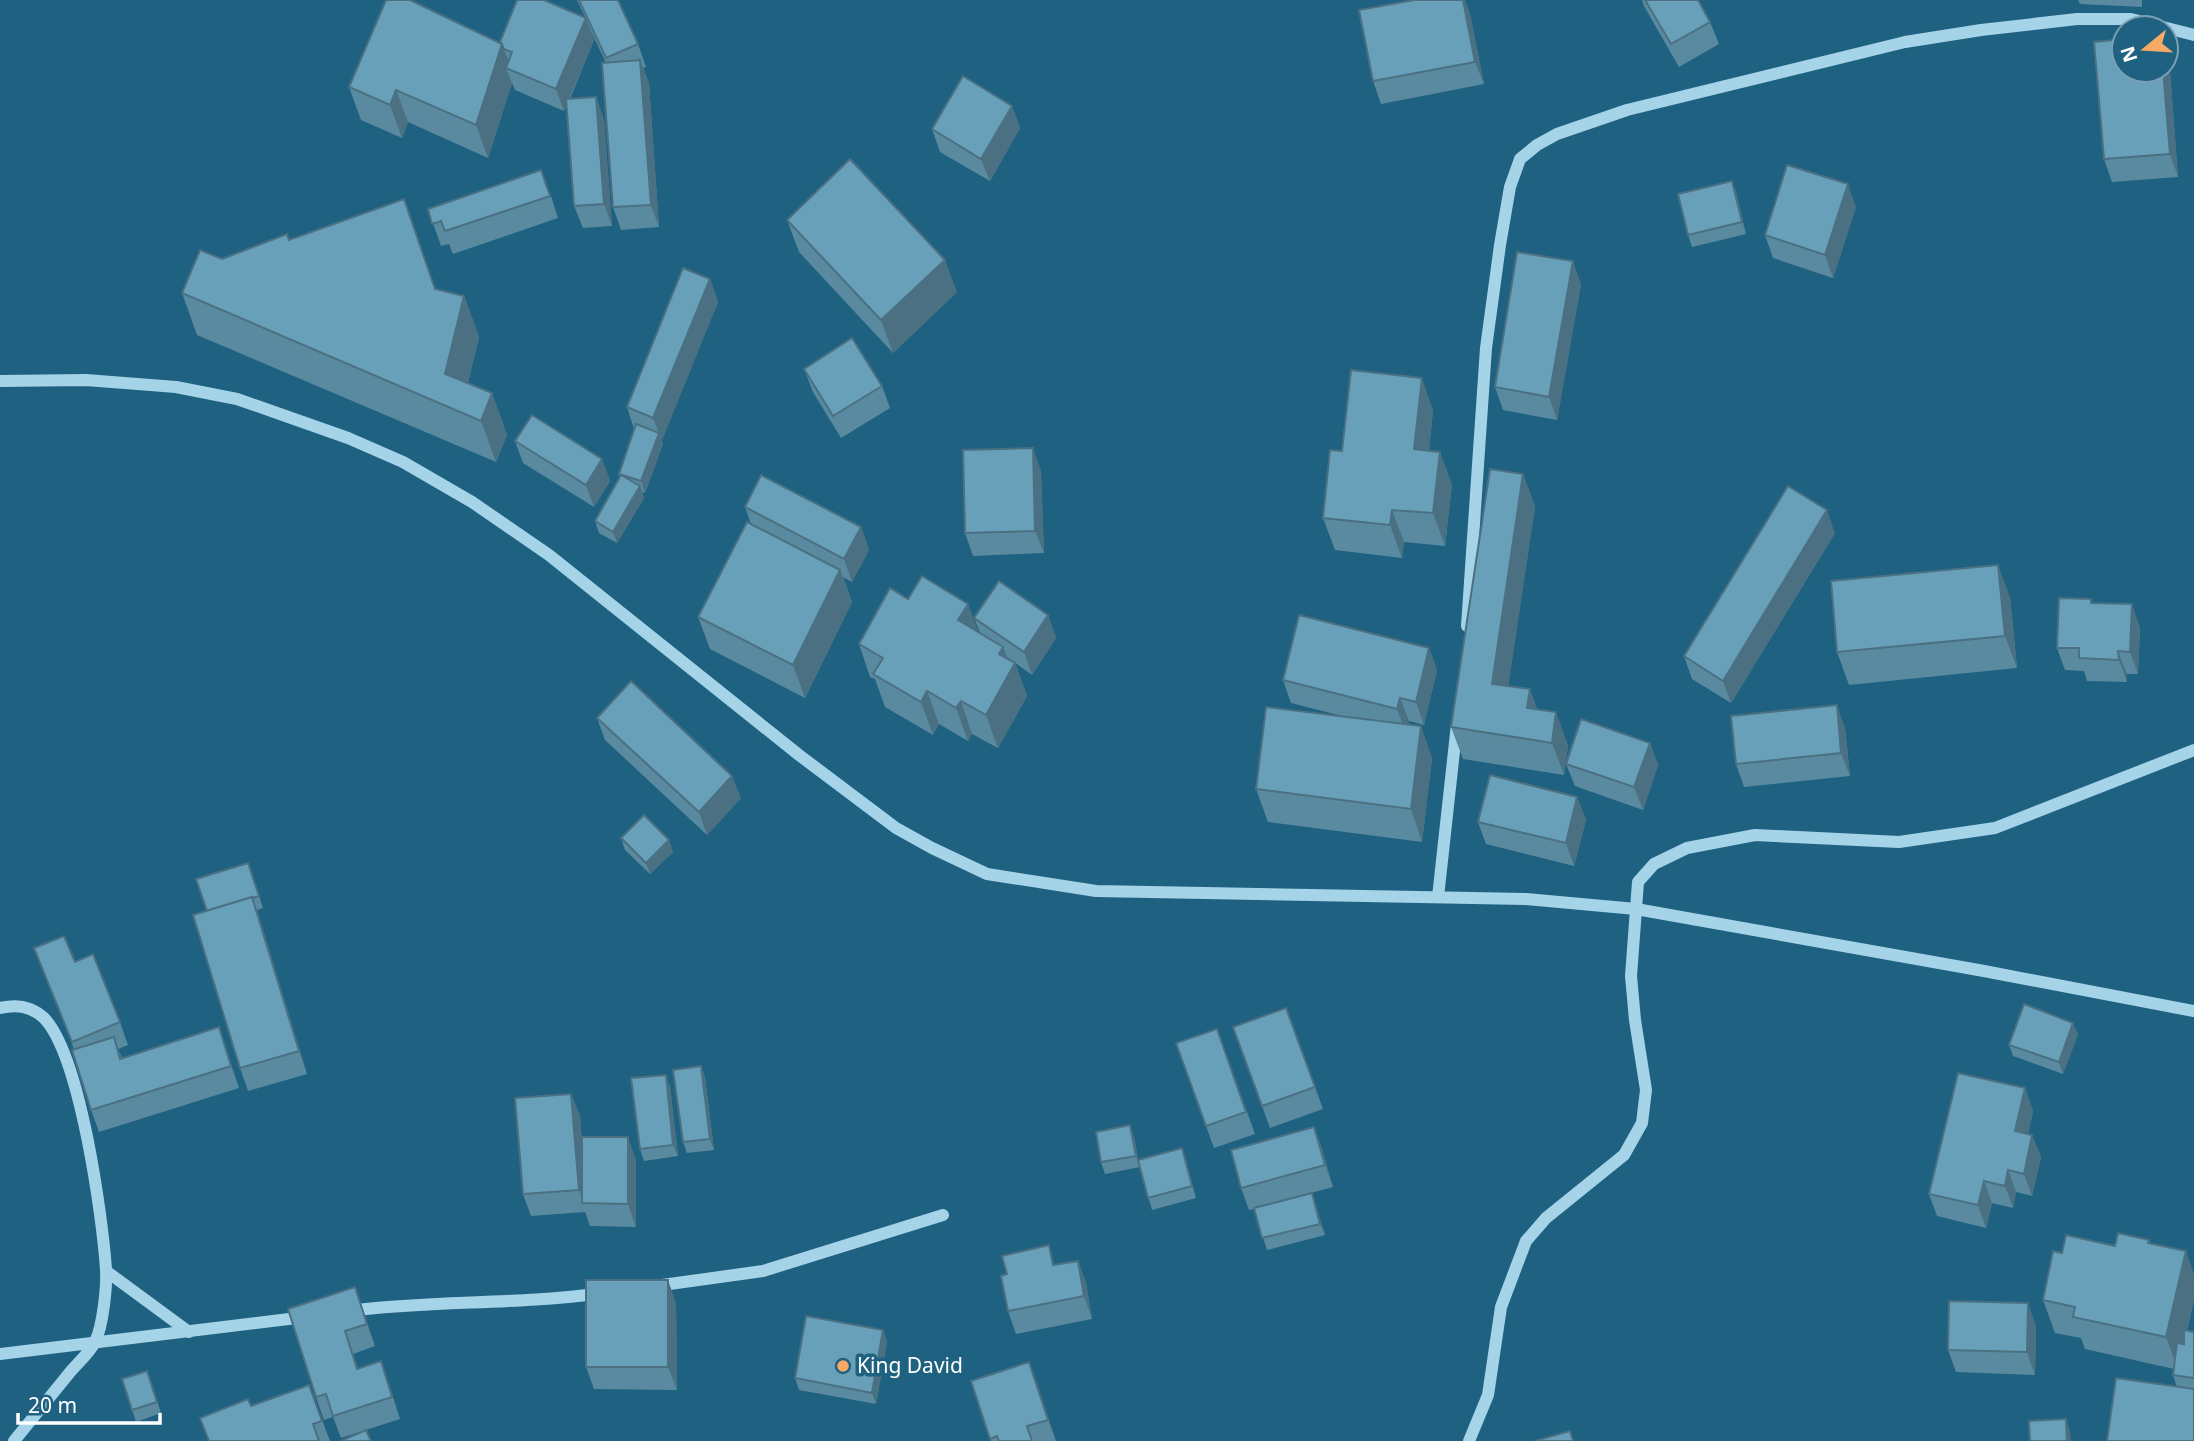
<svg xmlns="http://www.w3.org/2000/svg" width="2194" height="1441" viewBox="0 0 2194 1441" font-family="'Noto Sans',sans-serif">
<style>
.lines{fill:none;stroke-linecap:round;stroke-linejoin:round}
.minor{stroke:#a5d3e8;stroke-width:12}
.wall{fill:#5a8a9f}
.shaded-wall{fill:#4a7082}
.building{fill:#69a0b9;stroke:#4a7082;stroke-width:2}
.poi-dot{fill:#f6aa65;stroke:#1f6181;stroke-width:2.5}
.labels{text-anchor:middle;stroke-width:7;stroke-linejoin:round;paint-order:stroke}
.poi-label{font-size:21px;fill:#fff;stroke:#1f6181;text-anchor:start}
</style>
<rect width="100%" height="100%" fill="#1f6181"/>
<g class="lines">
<g class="minor">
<path d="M0,381L86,380L176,387L237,399L348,438L403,462L472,502L549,555L799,755L896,828L932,848L987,874L1096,891L1526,899L1636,909L1984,971L2194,1011"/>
<path d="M1467,626L1486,348L1500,245L1510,187L1520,159L1537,145L1557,134L1627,110L1905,42L1981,30L2077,19H2131L2194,35"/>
<path d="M1438,897L1457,724"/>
<path d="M0,1008C17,1004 31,1006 44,1018C80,1055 102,1214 106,1269C107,1286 103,1326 95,1342C90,1352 79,1362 71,1371C52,1394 33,1418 14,1441"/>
<path d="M106,1271L189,1332"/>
<path d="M655,1286L763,1271L943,1215"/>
<path d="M348,1311C432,1300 517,1305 602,1293"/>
<path d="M0,1354L305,1317"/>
<path d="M1469,1441L1488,1395L1501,1307L1526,1241L1546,1218L1624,1155L1642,1123L1646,1090L1635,1020L1631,976L1638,882L1654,864L1687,848L1755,835L1899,842L1995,828L2194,750"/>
</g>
</g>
<g class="wall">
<path d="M577,0H618L638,44L646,67L643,68L649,83L659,227L621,230L613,207L606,63L589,27L594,40L570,99L596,97L604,120L612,226L583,228L574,206L567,106L564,111L515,90L512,83L488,158L408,122L402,138L361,120L349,87L585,17Z"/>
<path d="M1642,0H1698L1710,22L1719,44L1679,67L1644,6Z"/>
<path d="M2078,0H2142V7L2080,4Z"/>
<path d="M1470,14L1484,84L1381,104L1373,81Z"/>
<path d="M2169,58L2178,177L2112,182L2104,159Z"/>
<path d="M1012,106L1020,128L990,181L940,152L932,129Z"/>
<path d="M1732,181L1736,192L1746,234L1692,247L1688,235Z"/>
<path d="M550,193L558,218L453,254L449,244L441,246L428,209Z"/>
<path d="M1856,207L1833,278L1773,258L1765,235Z"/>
<path d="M787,220L957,292L893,353L799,252Z"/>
<path d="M289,240L436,289L464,296L479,337L468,383L492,393L507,435L496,462L197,335L182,293L222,259Z"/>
<path d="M710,279L718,302L661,440L663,444L645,493L642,492L644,498L617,543L599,533L595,521L620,477L619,474L634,429L627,407Z"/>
<path d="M1581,284L1557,420L1503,410L1495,387Z"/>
<path d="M804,369L882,386L890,408L841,438L813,392Z"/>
<path d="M1433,410L1429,451L1452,484L1445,546L1404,542L1402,558L1335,550L1323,518L1342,451Z"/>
<path d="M515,441L602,459L610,481L594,507L523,463Z"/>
<path d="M1041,471L1044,553L973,556L965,533Z"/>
<path d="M1523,474L1535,507L1508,686L1538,710L1568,745L1564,775L1463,759L1451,727Z"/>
<path d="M745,507L861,527L869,550L852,582L843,577L852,602L805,698L710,649L698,617L751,524Z"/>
<path d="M1835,533L1731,703L1692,679L1684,656Z"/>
<path d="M2010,597L2017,668L1849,685L1837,652Z"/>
<path d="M908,599L980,633L974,618L1048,615L1056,638L1032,675L1007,657L1008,659L1015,663L1027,696L998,748L972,734L968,741L939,724L933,735L885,707L875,679L870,677L859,644Z"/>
<path d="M2091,599L2093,603L2140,627L2138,674H2127V682L2087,681L2084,671L2065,670L2057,648Z"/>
<path d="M1429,648L1437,670L1424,725L1409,721L1408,724L1432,758L1422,842L1268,822L1256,789L1346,717L1291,703L1283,680Z"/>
<path d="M597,718L741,798L707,835L605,740Z"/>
<path d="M1845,728L1850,776L1744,787L1736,764Z"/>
<path d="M1650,743L1658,765L1643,810L1575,786L1566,764Z"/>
<path d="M1577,797L1586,820L1574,866L1486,844L1478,822Z"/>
<path d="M621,838L669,840L673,852L650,874L625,850Z"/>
<path d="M248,863L263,908L257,910L307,1074L248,1091L240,1068L207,911Z"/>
<path d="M34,948L75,962L120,1022L128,1045L118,1049L122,1058L219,1027L239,1088L99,1132L91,1110L74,1049Z"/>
<path d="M1286,1008L1323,1109L1270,1128L1233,1027Z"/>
<path d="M1217,1029L1255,1134L1214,1148L1176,1043Z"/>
<path d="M2078,1034L2063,1074L2013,1056L2009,1045Z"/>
<path d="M701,1066L705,1077L714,1150L687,1153L683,1142Z"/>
<path d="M670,1086L678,1156L644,1161L640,1149Z"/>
<path d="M2025,1088L2033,1111L2028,1134L2032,1135L2041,1157L2032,1196L2016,1192L2013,1208L1992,1203L1986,1228L1937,1216L1929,1194Z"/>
<path d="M571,1094L580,1116L582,1145L636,1160V1227L590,1226L585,1212L531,1216L523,1194Z"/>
<path d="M1314,1127L1322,1149L1333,1187L1292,1198L1312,1193L1325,1235L1267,1250L1254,1209L1249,1210L1241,1188Z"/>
<path d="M1134,1137L1138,1160H1186L1196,1198L1152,1210L1140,1167L1105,1174L1101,1162Z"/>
<path d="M2149,1240L2150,1244L2194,1299L2187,1331L2194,1332V1441L2173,1375L2174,1369L2085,1349L2081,1338L2055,1333L2043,1300L2062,1253Z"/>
<path d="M1078,1261L1086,1283L1092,1319L1016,1334L1008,1311L1056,1265Z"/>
<path d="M355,1287L375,1346L353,1354L358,1369L389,1384L400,1419L341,1438L333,1417L324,1420L316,1397Z"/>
<path d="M676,1303L677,1390L594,1389L586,1367Z"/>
<path d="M2036,1326L2035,1375L1956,1372L1948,1350Z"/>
<path d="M883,1330L887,1342L876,1404L799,1390L795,1378Z"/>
<path d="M1029,1362L1056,1441H991L971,1381Z"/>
<path d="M147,1371L161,1413L136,1422L122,1379Z"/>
<path d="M309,1385L330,1441H208L251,1406Z"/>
</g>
<g class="shaded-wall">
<path d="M1463,0H1465L1470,14L1484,84L1475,62Z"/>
<path d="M586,18L594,40L564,111L556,89Z"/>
<path d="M502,44L512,70L506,68L512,83L488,158L476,125Z"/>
<path d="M2166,51L2169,58L2178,177L2170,154L2163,70H2166Z"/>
<path d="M640,60L649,83L659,227L651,205Z"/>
<path d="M396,90L408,122L402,138L390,105Z"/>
<path d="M596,97L604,120L612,226L604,204Z"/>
<path d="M1012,106L1020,128L990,181L981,159Z"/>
<path d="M1732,181L1736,192L1746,234L1742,222Z"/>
<path d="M1848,184L1856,207L1833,278L1825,255Z"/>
<path d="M945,260L957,292L893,353L881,320Z"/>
<path d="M1573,261L1581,284L1557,420L1549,397Z"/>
<path d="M710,279L718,302L662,441L653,418Z"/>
<path d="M464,296L479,337L461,412L445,374Z"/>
<path d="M1422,378L1433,410L1426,482L1414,449Z"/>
<path d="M492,393L507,435L496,462L481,421Z"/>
<path d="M659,433L663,444L645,493L641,481Z"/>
<path d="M1033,448L1041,471L1044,553L1035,531Z"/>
<path d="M1440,452L1452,484L1445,546L1433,513Z"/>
<path d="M602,459L610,481L594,507L586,485Z"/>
<path d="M1523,474L1535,507L1504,716L1492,684Z"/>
<path d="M640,486L644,498L617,543L613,532Z"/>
<path d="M1392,510L1404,542L1402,558L1390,525Z"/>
<path d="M1827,510L1835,533L1731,703L1723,681Z"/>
<path d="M861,527L869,550L852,582L844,559Z"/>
<path d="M1998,565L2010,597L2017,668L2005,636Z"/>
<path d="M840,570L852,602L805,698L793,665Z"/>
<path d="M968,604L980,636L958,620Z"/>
<path d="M2132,604L2140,627L2138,674L2130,652Z"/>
<path d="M1048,615L1056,638L1032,675L1024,652Z"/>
<path d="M1003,647L1012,670L1015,663L1027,696L998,748L986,715L999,654Z"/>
<path d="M1429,648L1437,670L1424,725L1416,702Z"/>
<path d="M2118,651L2127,674V682L2119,660Z"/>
<path d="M1530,689L1542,722L1527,708Z"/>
<path d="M927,691L939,724L933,735L921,702Z"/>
<path d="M1400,698L1409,721L1406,732L1397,709Z"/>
<path d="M961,701L972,734L968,741L956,708Z"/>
<path d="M1837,705L1845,728L1850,776L1841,753Z"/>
<path d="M1556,712L1568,745L1564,775L1552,743Z"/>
<path d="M1421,726L1432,758L1422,842L1411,809Z"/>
<path d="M1650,743L1658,765L1643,810L1634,787Z"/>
<path d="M732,776L741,798L707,835L699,812Z"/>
<path d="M1577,797L1586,820L1574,866L1566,843Z"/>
<path d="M669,840L673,852L650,874L646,863Z"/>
<path d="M252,897L260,920L307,1074L299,1051Z"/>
<path d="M2073,1023L2078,1034L2063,1074L2059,1062Z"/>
<path d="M219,1027L227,1050L239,1088L231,1066Z"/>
<path d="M701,1066L705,1077L714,1150L710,1139Z"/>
<path d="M666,1075L670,1086L678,1156L673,1145Z"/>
<path d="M2025,1088L2033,1111L2024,1154L2015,1131Z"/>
<path d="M571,1094L580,1116L587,1204H584L579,1190Z"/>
<path d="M1130,1125L1134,1137L1140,1167L1136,1156Z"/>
<path d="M1314,1127L1322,1149L1333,1187L1325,1165Z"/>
<path d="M2032,1135L2041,1157L2032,1196L2024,1174Z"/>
<path d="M628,1137L636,1160V1227L628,1204Z"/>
<path d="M1182,1148L1186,1160L1196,1198L1192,1186Z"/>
<path d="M2008,1170L2016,1192L2013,1208L2005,1186Z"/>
<path d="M1984,1181L1992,1203L1986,1228L1978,1205Z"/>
<path d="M1312,1193L1316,1205L1325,1235L1320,1224Z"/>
<path d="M2186,1251L2194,1274V1299L2178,1370L2166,1337Z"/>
<path d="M1078,1261L1086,1283L1092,1319L1084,1296Z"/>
<path d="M668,1280L676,1303L677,1390L668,1367Z"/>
<path d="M355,1287L363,1310L375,1346L367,1324Z"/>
<path d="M2028,1303L2036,1326L2035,1375L2027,1352Z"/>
<path d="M883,1330L887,1342L876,1404L872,1393Z"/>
<path d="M1029,1362L1038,1385L1056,1441L1048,1420Z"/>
<path d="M2066,1419L2070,1431L2071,1441H2067Z"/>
</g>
<g class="building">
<path d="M386,0H410L502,44L476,125L396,90L390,105L349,87Z"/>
<path d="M517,0H544L586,18L556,89L506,68L512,52L504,49L502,44L500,42Z"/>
<path d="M579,0H618L638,44L606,58Z"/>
<path d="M1414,0H1463L1475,62L1373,81L1359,10Z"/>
<path d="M1645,0H1698L1710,22L1671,44Z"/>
<path d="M2124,39V70H2163L2170,154L2104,159L2094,42Z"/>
<path d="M640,60L651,205L613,207L602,63Z"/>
<path d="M963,76L1012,106L981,159L932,129Z"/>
<path d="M596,97L604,204L574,206L566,99Z"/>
<path d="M850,159L945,260L881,320L787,220Z"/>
<path d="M1787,165L1848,184L1825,255L1765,235Z"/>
<path d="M541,170L550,196L445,231L441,221L432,224L428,209Z"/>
<path d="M1732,181L1742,222L1688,235L1678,194Z"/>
<path d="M404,199L435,289L464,296L445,374L492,393L481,421L182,293L200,250L222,259L287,234L289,240Z"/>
<path d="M1517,252L1573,261L1549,397L1495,387Z"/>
<path d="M683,268L710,279L653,418L627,407Z"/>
<path d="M852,338L882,386L833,416L804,369Z"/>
<path d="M1351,370L1422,378L1414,449L1440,452L1433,513L1392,510L1390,525L1323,518L1330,450L1342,451Z"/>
<path d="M532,415L602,459L586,485L515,441Z"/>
<path d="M636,424L659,433L641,481L619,474Z"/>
<path d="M1033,448L1035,531L965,533L963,450Z"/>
<path d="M1490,469L1523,474L1492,684L1530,689L1527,708L1556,712L1552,743L1451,727Z"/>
<path d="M621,475L640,486L613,532L595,521Z"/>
<path d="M761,475L861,527L844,559L745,507Z"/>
<path d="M1788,486L1827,510L1723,681L1684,656Z"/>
<path d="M747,522L840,570L793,665L698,617Z"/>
<path d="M1998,565L2005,636L1837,652L1831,581Z"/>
<path d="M922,576L968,604L958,620L1003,647L999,654L1015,663L986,715L961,701L956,708L927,691L921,702L873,674L883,658L859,644L890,588L908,599Z"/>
<path d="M999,581L1048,615L1024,652L974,618Z"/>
<path d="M2059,598L2091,599V603L2132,604L2130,652L2118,651L2119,660L2079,658V648H2057Z"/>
<path d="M1299,615L1429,648L1416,702L1400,698L1397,709L1283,680Z"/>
<path d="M631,681L732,776L699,812L597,718Z"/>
<path d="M1837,705L1841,753L1736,764L1731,716Z"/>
<path d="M1266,707L1421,726L1411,809L1256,789Z"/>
<path d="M1581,719L1650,743L1634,787L1566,764Z"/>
<path d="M1490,775L1577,797L1566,843L1478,822Z"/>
<path d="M644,815L669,840L646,863L621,838Z"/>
<path d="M248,863L259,896L252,898V897L207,911L196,879Z"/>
<path d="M252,897L299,1051L240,1068L193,915Z"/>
<path d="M64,936L75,962L93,954L120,1022L72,1042L34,948Z"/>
<path d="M2024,1004L2073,1023L2059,1062L2009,1045Z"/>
<path d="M1286,1008L1315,1087L1262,1106L1233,1027Z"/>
<path d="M219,1027L231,1066L91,1110L72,1050L114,1037L120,1059Z"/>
<path d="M1217,1029L1246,1112L1206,1126L1176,1043Z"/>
<path d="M701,1066L710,1139L683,1142L673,1070Z"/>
<path d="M1958,1073L2025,1088L2015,1131L2032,1135L2024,1174L2008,1170L2005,1186L1984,1181L1978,1205L1929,1194Z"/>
<path d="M666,1075L673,1145L640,1149L631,1078Z"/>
<path d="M571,1094L579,1190L523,1194L515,1098Z"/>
<path d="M1130,1125L1136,1156L1101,1162L1096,1132Z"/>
<path d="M1314,1127L1325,1165L1241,1188L1231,1150Z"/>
<path d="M582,1137H628V1204L582,1203Z"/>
<path d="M1182,1148L1192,1186L1148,1198L1138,1160Z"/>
<path d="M1312,1193L1320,1224L1262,1238L1254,1208Z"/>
<path d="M2118,1233L2149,1240L2148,1243L2186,1251L2166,1337L2073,1317L2075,1307L2043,1300L2053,1251L2062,1253L2066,1235L2115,1246Z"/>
<path d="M1049,1245L1053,1265L1078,1261L1084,1296L1008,1311L1001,1276L1007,1274L1002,1256Z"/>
<rect x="586" y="1280" width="82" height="87"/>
<path d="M355,1287L367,1324L345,1331L357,1369L381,1361L392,1397L333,1416L326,1394L316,1397L288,1309Z"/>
<path d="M1949,1301L2028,1303L2027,1352L1948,1350Z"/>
<path d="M806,1316L883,1330L872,1393L795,1378Z"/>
<path d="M2184,1330L2194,1332V1378L2173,1375L2177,1343L2184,1344Z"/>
<path d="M1029,1362L1048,1420L1027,1426L1032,1441H999L997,1436L990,1439L971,1381Z"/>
<path d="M147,1371L157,1402L132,1410L122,1379Z"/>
<path d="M2116,1378L2194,1389V1441H2107Z"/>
<path d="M309,1385L322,1421L313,1424L319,1441H209L200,1418L248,1399L251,1406Z"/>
<path d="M2066,1419L2067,1441H2030L2029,1421Z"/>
<path d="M366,1430L371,1441H341Z"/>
<path d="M1570,1431L1573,1441H1535Z"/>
</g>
<circle class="poi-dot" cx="843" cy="1366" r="7"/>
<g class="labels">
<g class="poi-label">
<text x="857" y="1373">King David</text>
</g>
</g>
<g transform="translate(2145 49) rotate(252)"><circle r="33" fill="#1f6181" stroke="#79a0b3" stroke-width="2"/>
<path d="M0-5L12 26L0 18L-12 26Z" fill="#f6aa65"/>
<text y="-10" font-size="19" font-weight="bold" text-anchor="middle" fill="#ffffff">N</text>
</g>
<path d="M18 1413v10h142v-10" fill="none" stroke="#ffffff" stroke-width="3.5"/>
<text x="28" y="1413" font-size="21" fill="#ffffff" stroke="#1f6181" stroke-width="5" paint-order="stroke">20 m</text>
</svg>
